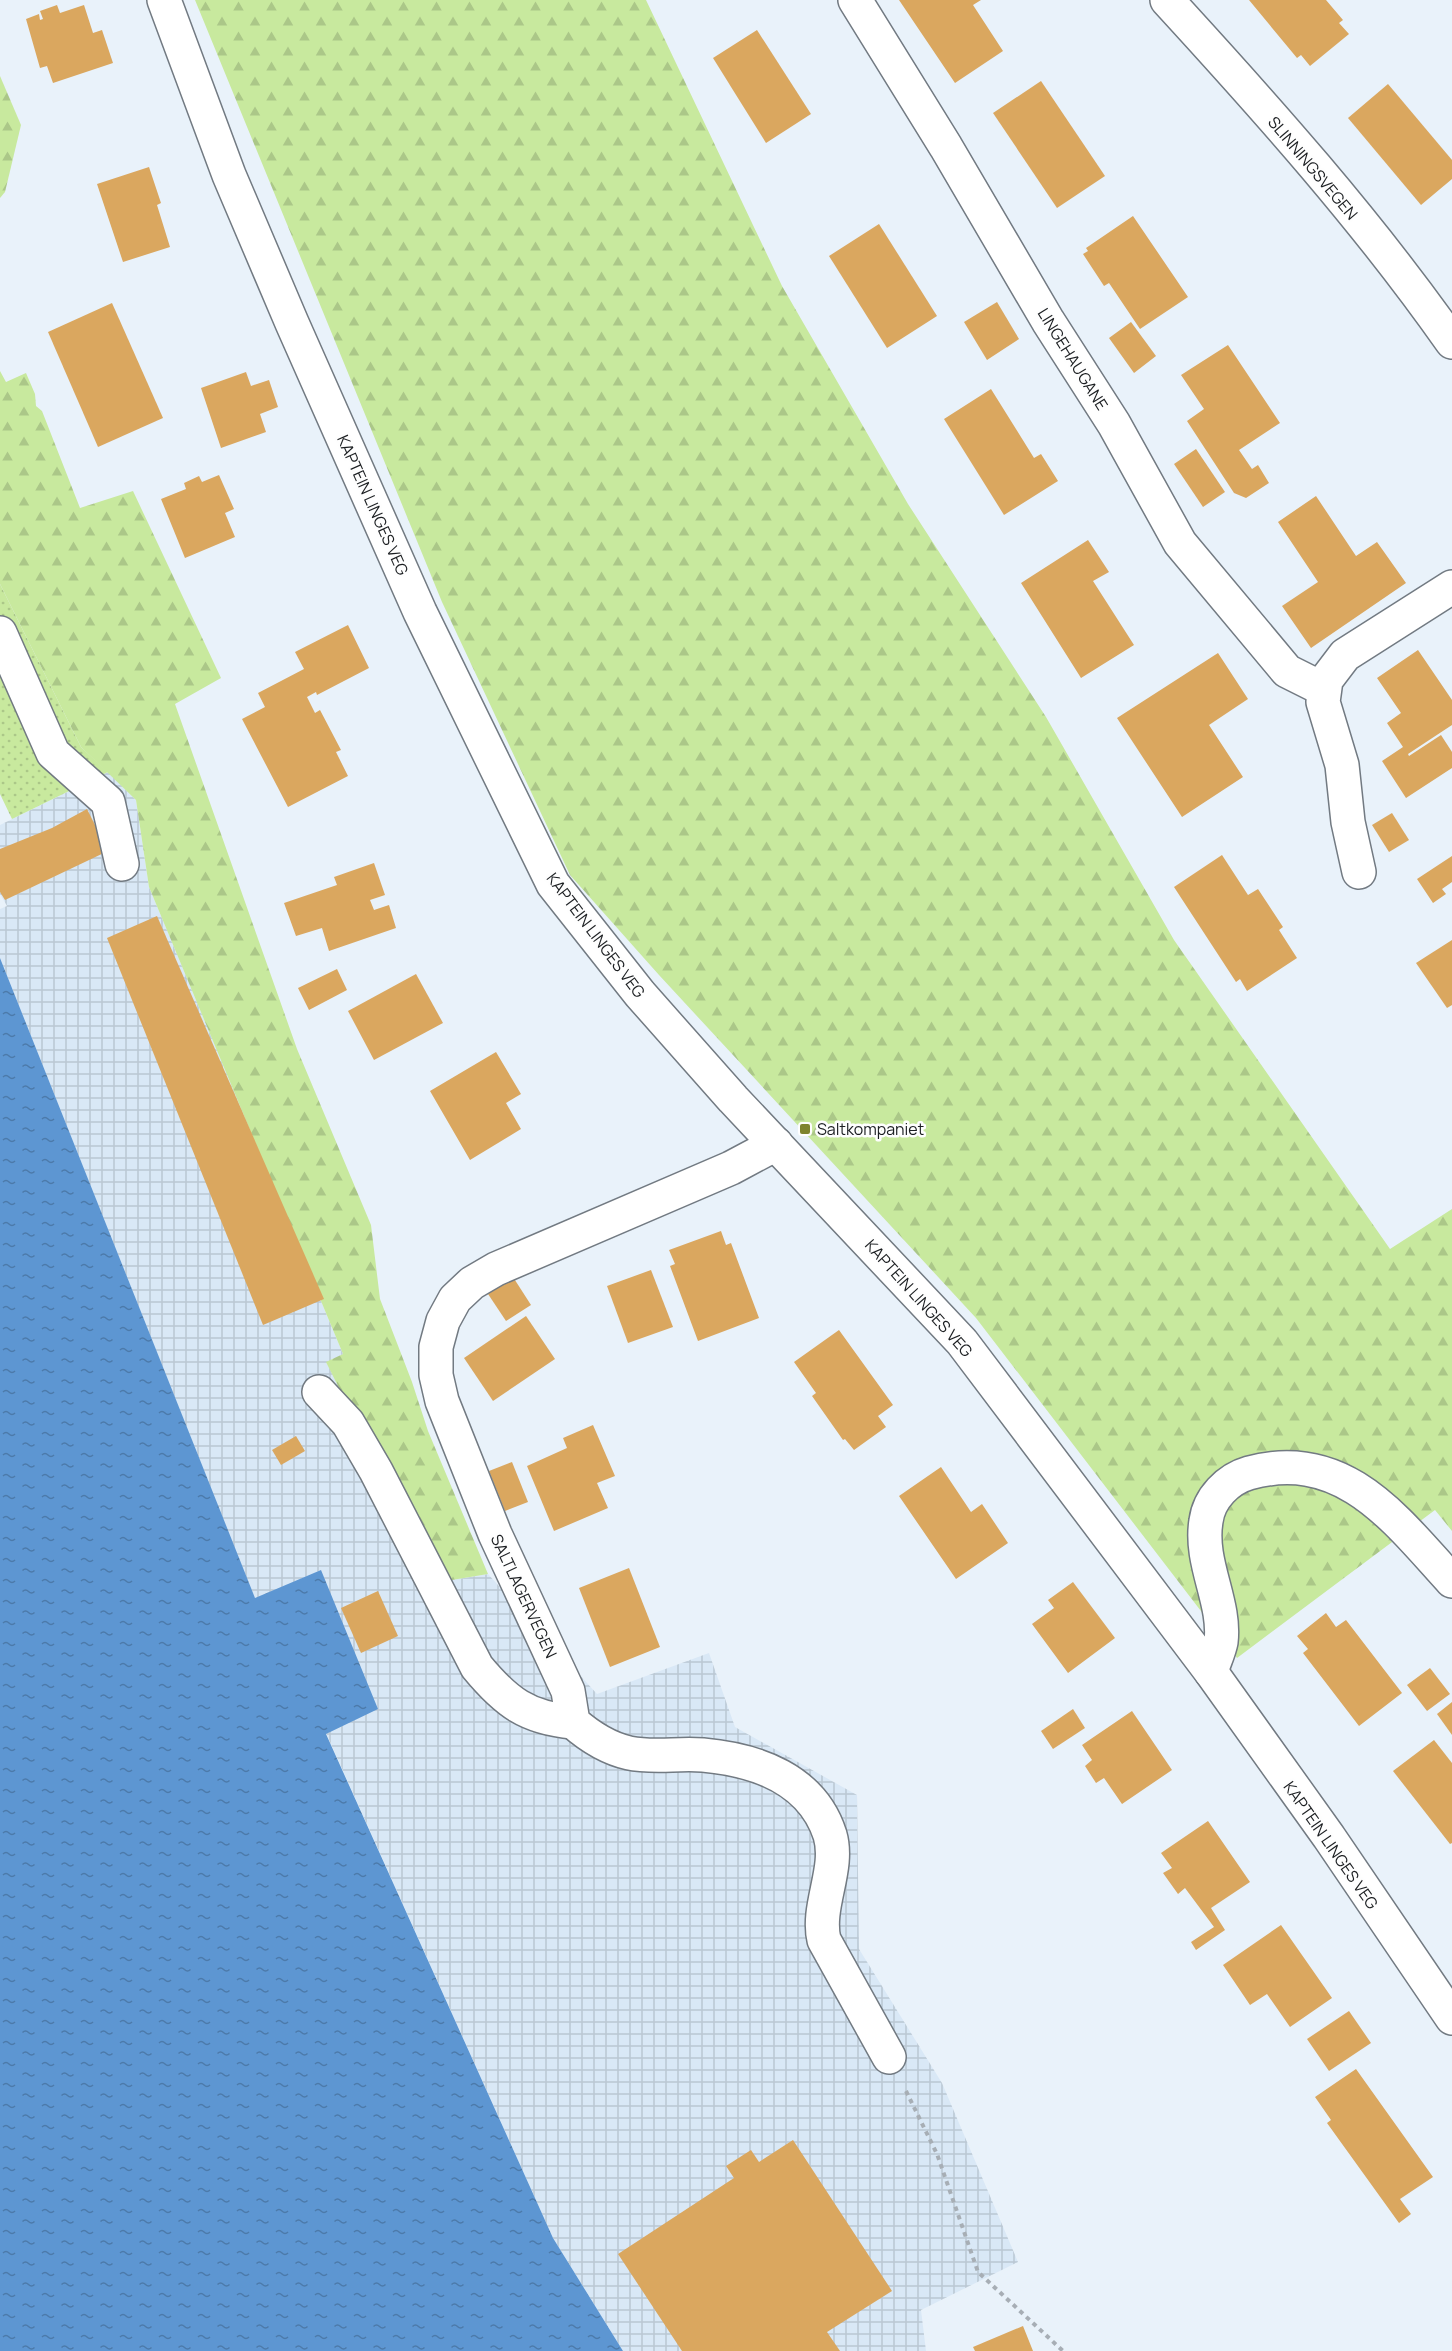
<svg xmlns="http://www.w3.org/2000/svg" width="1452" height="2351" viewBox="0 0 1452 2351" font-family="Manrope,sans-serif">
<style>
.industrial{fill:url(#industrial-grid)}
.grass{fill:url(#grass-dots)}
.forest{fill:url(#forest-firs)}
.water{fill:url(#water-ripples)}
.building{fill:#daa75f}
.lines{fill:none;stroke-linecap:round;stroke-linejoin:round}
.minor-casing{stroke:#727a82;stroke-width:36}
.path{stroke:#a7aeb5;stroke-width:4;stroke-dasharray:4.5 4.5;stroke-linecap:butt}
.minor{stroke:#fff;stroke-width:33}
.poi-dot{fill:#7e842f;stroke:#fefefe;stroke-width:2}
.labels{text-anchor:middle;stroke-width:5;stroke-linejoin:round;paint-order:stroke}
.street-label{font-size:16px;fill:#1b1e21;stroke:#fefefe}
.poi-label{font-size:16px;fill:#1b1e21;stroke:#fefefe;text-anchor:start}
</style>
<defs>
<pattern id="industrial-grid" width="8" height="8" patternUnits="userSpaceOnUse" patternTransform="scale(1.5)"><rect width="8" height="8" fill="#d9e8f6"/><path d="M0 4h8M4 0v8" fill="none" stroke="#bac7d3"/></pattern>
<pattern id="grass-dots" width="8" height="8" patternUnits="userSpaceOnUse" patternTransform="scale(1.5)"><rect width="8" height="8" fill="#c8e99e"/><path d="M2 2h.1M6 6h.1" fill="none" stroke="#abc788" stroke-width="1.8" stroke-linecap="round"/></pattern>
<pattern id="forest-firs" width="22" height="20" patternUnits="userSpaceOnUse" patternTransform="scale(1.5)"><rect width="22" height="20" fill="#c8e99e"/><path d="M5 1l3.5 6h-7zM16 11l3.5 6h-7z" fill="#abc788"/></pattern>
<pattern id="water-ripples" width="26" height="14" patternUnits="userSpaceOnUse" patternTransform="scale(1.5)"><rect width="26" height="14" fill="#5d96d2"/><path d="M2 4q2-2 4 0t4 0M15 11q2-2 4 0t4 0" fill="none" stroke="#4c7aaa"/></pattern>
</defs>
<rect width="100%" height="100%" fill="#e9f2fa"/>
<path class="industrial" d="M108,772L136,800L149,887L343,1354L327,1363L445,1597L452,1580L488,1574L597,1694L709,1653L735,1727L857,1795L859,1949L942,2083L1018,2262L921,2310L926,2351H623L553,2238L326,1733L321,1570L255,1599L0,958V909L7,906L0,894V825Z"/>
<path class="grass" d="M0,584L81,747L108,772L12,819L0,794Z"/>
<g class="forest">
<path d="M195,0H646L782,286L908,504L1046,717L1174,940L1390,1249L1452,1209V1531L1435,1510L1237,1658L976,1318L659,975L570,875L442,602Z"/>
<path d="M0,76L21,125L5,192L0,198Z"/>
<path d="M0,371L6,382L26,373L35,394L36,406L42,411L80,508L133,491L221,678L175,704L297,1049L371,1225L380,1299L412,1382L428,1431L488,1574L452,1580L444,1598L326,1362L343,1354L149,887L136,800L81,747L0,584Z"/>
</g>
<path class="water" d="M0,958L255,1598L321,1570L378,1709L326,1734L553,2238L623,2351H0Z"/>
<g class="building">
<path d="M899,0H981L973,5L1003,51L955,83Z"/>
<path d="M1249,0H1326L1343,20L1339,23L1349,34L1310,66L1301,55L1297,58Z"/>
<path d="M57,5L60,13L84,5L93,33L102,30L113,63L53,83L47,66L40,68L26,19L39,14L40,20L43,19L40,11Z"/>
<path d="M757,30L811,114L766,143L713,58Z"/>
<path d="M1041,81L1105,176L1057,208L993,113Z"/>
<path d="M1388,84L1452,160V179L1421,205L1348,118Z"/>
<path d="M149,167L161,203L157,205L170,247L123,262L97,184Z"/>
<path d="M1133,216L1188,297L1140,329L1109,283L1104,286L1083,254L1088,251L1086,248Z"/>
<path d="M879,224L937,316L887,348L829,256Z"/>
<path d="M997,302L1019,339L987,360L964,322Z"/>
<path d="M112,303L163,418L98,447L48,332Z"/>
<path d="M1131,322L1156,356L1134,373L1109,338Z"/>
<path d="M1228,345L1280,423L1239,450L1252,469L1258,465L1269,483L1246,498L1234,493L1187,421L1204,409L1181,375Z"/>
<path d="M246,372L251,386L269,380L278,407L260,414L266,432L221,448L201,388Z"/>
<path d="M991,389L1034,458L1041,454L1058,481L1004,515L944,419Z"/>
<path d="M1196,449L1225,492L1203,507L1174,464Z"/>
<path d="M219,475L234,509L225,513L235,537L185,558L161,499L186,489L184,483L199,476L202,482Z"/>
<path d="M1316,496L1356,556L1377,542L1406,583L1311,648L1282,606L1318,582L1278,522Z"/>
<path d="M1088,540L1109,572L1093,581L1134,645L1081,678L1021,583Z"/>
<path d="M348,625L369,668L317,695L316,692L307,697L315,713L320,710L341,750L336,752L348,776L288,807L242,719L265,707L258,693L304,669L295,652Z"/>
<path d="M1418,650L1452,700V725L1408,754L1409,756L1441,735L1452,752V768L1406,798L1382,761L1403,747L1387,723L1401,713L1377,678Z"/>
<path d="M1218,653L1248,699L1209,725L1243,777L1182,817L1117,718Z"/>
<path d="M87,809L108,851L5,900L0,892V849L52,828Z"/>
<path d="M1392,813L1409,840L1389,852L1372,825Z"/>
<path d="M1222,855L1248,895L1258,889L1283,927L1279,930L1297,958L1247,991L1240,979L1236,982L1174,887Z"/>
<path d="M1452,856V882L1442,889L1446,894L1433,903L1417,879Z"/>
<path d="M374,863L385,895L370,900L374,910L389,905L396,928L329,951L322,928L296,936L284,903L337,885L334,877Z"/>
<path d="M157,916L324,1299L263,1325L107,938Z"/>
<path d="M1452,940V1005L1447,1008L1416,963Z"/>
<path d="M337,969L347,990L309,1010L298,988Z"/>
<path d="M416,974L443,1023L374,1060L348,1011Z"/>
<path d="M496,1052L521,1094L506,1103L521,1129L470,1160L430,1091Z"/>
<path d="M721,1231L726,1245L731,1243L759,1318L698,1341L670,1266L675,1264L669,1250Z"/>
<path d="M651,1270L673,1327L628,1343L607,1286Z"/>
<path d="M513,1277L531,1305L506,1321L488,1294Z"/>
<path d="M526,1316L555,1359L493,1401L464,1358Z"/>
<path d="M839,1330L893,1405L878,1416L886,1427L854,1450L845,1439L843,1440L812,1396L816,1393L794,1362Z"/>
<path d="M593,1425L615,1476L597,1483L608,1508L554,1531L527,1466L567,1448L563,1438Z"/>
<path d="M296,1436L305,1451L281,1465L272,1450Z"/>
<path d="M512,1462L528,1502L505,1511L489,1471Z"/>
<path d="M941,1467L971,1512L982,1504L1008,1543L956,1579L899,1496Z"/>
<path d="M629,1568L660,1647L610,1667L579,1588Z"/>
<path d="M1073,1582L1115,1638L1068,1673L1032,1624L1054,1608L1048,1600Z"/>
<path d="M378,1591L398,1636L361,1653L341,1608Z"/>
<path d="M1326,1613L1336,1627L1346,1620L1402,1693L1359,1726L1303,1653L1308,1649L1297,1636Z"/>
<path d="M1430,1668L1450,1694L1427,1711L1407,1685Z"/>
<path d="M1452,1702V1735L1437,1714Z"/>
<path d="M1073,1709L1085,1728L1053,1749L1041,1731Z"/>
<path d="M1132,1711L1172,1770L1122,1804L1104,1778L1096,1783L1085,1766L1092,1760L1082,1745Z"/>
<path d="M1434,1740L1452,1763V1843L1450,1844L1393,1771Z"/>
<path d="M1208,1821L1250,1882L1211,1908L1225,1930L1196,1950L1191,1942L1214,1927L1185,1888L1178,1894L1163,1873L1172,1868L1161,1853Z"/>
<path d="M1281,1925L1332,1998L1290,2027L1267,1994L1250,2005L1223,1965Z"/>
<path d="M1349,2011L1371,2043L1329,2071L1307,2039Z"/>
<path d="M1356,2069L1433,2177L1400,2199L1411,2214L1399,2223L1327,2123L1331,2120L1315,2097Z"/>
<path d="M793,2140L892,2291L827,2332L840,2351H682L618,2254L734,2178L726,2166L751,2150L759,2162Z"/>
<path d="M1023,2326L1033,2351H975L973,2347Z"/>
</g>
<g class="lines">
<g class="minor-casing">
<g id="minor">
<path d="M164,0L229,175L292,323L420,612L553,884L640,994L733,1099L962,1342L1211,1672L1329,1837L1452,2018"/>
<path d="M855,0L946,147L1048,321L1114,424L1180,543L1287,671L1323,689"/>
<path d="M1167,0C1267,109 1367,221 1452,342"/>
<path d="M0,633L53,753L108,802L122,864"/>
<path d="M1359,872L1348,822L1342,765L1323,702L1326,680L1345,655L1452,587"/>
<path d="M776,1144L731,1168L496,1269L472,1283L455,1299L443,1321L436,1347V1375L442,1401L495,1534L568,1691L573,1722C590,1737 607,1748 629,1753C653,1758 678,1753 703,1755C757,1760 812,1779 830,1835C840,1869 816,1906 824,1940L889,2057"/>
<path d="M319,1392L348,1423L376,1471L477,1667C506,1702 527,1718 573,1722"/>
<path d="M1211,1672C1214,1662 1219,1652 1221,1642C1226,1602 1199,1563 1206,1521C1209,1498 1228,1479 1249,1473C1344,1447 1396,1520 1452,1581"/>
</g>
</g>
<path class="path" d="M906,2091L937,2154L978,2272L1063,2351"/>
<use href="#minor" class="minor"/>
</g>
<rect class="poi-dot" x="799" y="1123" width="12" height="12" rx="3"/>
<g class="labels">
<g class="street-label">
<text transform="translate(1313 168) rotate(50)" y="6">SLINNINGSVEGEN</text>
<text transform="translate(1073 359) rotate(58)" y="6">LINGEHAUGANE</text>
<text transform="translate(373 505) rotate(66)" y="6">KAPTEIN LINGES VEG</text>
<text transform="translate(596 935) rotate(53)" y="6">KAPTEIN LINGES VEG</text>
<text transform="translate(919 1298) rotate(48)" y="6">KAPTEIN LINGES VEG</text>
<text transform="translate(524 1596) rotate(65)" y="6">SALTLAGERVEGEN</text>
<text transform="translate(1331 1845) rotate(55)" y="6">KAPTEIN LINGES VEG</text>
</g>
<g class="poi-label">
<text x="817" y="1135">Saltkompaniet</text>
</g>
</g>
</svg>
